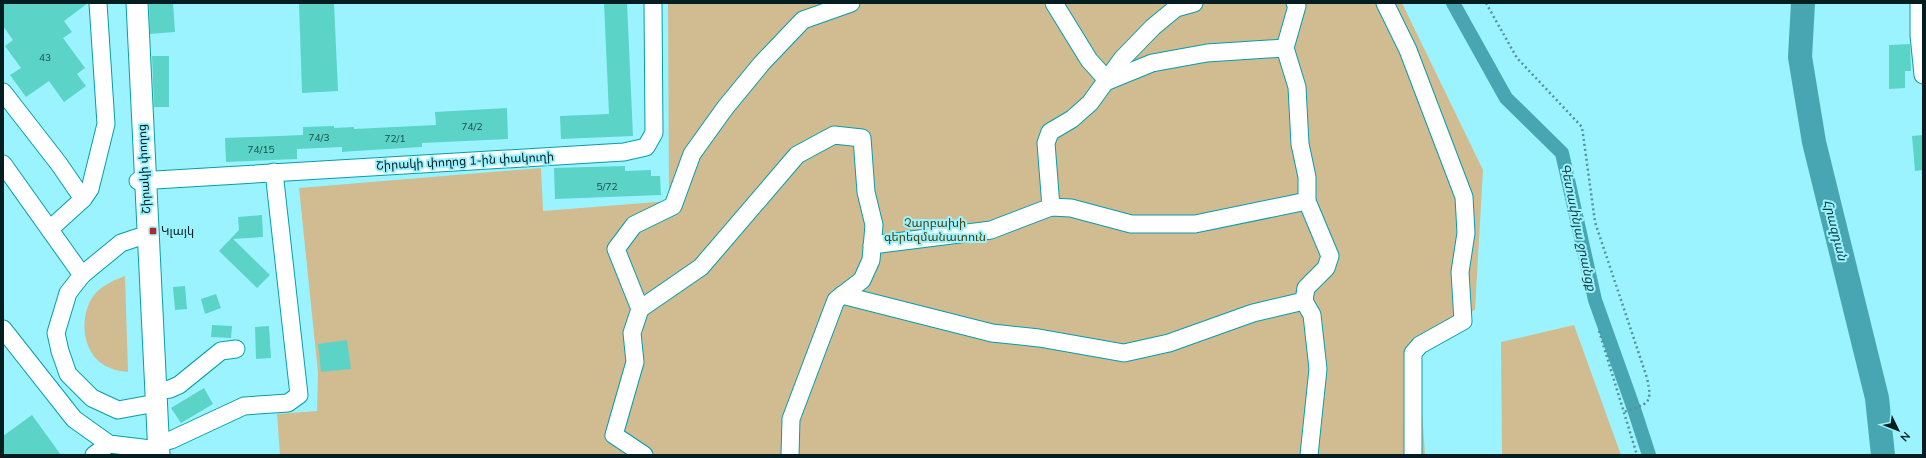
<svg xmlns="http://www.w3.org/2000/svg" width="1926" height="458" viewBox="0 0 1926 458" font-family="Mulish,'Noto Sans Armenian',sans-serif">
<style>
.green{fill:#d0bc90}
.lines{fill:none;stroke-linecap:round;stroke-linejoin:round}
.canal{stroke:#47a6b1;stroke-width:14}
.river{stroke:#47a6b1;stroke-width:24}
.building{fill:#5cd3c7}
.minor-casing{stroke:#069dac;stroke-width:19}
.major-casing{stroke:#069dac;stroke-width:23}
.path{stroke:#569199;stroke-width:2.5;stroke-dasharray:2 3;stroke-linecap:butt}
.minor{stroke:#fff;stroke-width:17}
.major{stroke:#fff;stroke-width:21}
.poi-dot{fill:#b62627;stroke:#9bf3ff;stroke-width:1.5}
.labels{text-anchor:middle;stroke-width:4;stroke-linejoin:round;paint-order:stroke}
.number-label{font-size:10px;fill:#194a4a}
.street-label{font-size:12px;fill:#031d20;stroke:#9bf3ff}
.park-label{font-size:12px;fill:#513d08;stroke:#9bf3ff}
.poi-label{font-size:12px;fill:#031d20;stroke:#9bf3ff;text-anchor:start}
.water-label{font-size:13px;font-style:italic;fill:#133f44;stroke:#9bf3ff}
</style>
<rect width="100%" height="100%" fill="#9bf3ff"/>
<g class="green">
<path d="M668,3H1402L1483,170L1475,310L1417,336L1425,455H280L277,414L317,411L318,373L299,188L541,168L543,211L669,201Z"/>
<path d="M125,276L128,372C122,371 116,371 110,368C83,358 78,320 92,298C100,286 112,281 125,276Z"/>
<path d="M1574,325L1621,455H1502L1501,342Z"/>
</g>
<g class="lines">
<path class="canal" d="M1453,3L1506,98L1562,153L1595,300L1634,409L1649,455"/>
<path class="river" d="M1803,3L1800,57L1814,142L1877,398L1883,455"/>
</g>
<g class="building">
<path d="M3,3H88L64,21L72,32L63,38L85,68L77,74L86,86L64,102L49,81L26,97L10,75L21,68L5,46L13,40L3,26Z"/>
<path d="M149,3H173L175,32L150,34Z"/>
<path d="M299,3H334L338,91L302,93Z"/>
<path d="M604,3H627L633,136L561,139L560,116L609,114Z"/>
<path d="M1910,44L1911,71H1905V88L1889,89V45Z"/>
<path d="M152,56H169V107H154Z"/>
<path d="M507,108L508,139L422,143V147L355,151L342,152V147L297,149V159L226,162L225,138L303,135V127L334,126V128L354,127V129L436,125L435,112Z"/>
<path d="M1923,135V170L1915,171L1912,136Z"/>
<path d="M625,166V171L651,170V176H660L661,195L555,199L554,168Z"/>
<path d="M262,215L263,237L233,239L270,275L257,288L219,251L239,230L238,217Z"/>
<path d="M185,286L187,309L175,310L173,287Z"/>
<path d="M216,294L221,308L205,314L201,299Z"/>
<path d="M212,325L232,326L231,338L211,337Z"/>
<path d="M269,326L271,358L256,359L255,327Z"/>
<path d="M347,340L351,369L321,372L318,344Z"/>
<path d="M204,388L213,404L181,423L171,408Z"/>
<path d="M32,415L61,455H3V436Z"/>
</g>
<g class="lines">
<g class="minor-casing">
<g id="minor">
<path d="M1054,3L1089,60L1108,81L1152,63L1207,53L1285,48"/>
<path d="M1295,3L1297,6L1285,48L1297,87L1300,144L1307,177V201L1330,256L1326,268L1306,288L1304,301L1312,315L1318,369L1309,455"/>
<path d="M1385,3L1408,50L1464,197L1466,233L1460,272L1463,321L1420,345L1413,353V455"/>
<path d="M1919,3V35L1923,75"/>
<path d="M3,92L59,164L83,199"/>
<path d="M3,164L82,275"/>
<path d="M138,181L624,152L646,147L654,133L653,3"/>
<path d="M1051,207L1046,143L1050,132L1072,119L1090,103L1122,59L1153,27L1176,8L1194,3"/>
<path d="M50,229L83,199L90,189L106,124L98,3"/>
<path d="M148,234L121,243L82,275L68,293L56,333L60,351L68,374L92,398L118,410L156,403"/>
<path d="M872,245L991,230L1051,207L1071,208L1131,224H1195L1307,201"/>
<path d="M842,295L992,333L1039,338L1124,353L1169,343L1253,313L1304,301"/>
<path d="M640,309L701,267L797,155L834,135L862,138L866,192L874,225L871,260L862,280L836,300L791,419L790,455"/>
<path d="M3,329L74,419L109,444L159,450"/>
<path d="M156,391L170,389L179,385L221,351L236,349"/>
<path d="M158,443L171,440L244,406L288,403L299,395L274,172"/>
<path d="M94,455L109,444"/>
<path d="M644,455L614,435L635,362L632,333L640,309L616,249L634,225L673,206L692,154L725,108L762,63L803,20L851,3"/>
</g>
</g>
<g class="major-casing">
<path id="major" d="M137,3L159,455"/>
</g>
<g class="path">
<path d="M1486,3L1517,58L1582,127L1595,222L1647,378C1653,405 1648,403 1624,412"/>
<path d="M1599,331L1637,455"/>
</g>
<use href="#minor" class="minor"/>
<use href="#major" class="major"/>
</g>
<rect class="poi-dot" x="149" y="227" width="8" height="8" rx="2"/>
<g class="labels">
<g class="number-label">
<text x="45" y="61">43</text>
<text x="472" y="130">74/2</text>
<text x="319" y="141">74/3</text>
<text x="395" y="142">72/1</text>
<text x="261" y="153">74/15</text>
<text x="607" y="190">5/72</text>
</g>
<g class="street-label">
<text transform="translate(465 161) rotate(-3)" y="4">Շիրակի փողոց 1-ին փակուղի</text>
<text transform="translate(144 169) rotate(-93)" y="4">Շիրակի փողոց</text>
</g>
<g class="park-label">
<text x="935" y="227">Չարբախի<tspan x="935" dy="14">գերեզմանատուն</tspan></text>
</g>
<g class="poi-label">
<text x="161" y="235">Կլայկ</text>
</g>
<g class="water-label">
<text transform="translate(1579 227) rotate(78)" y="5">Գետափնյա ջրանցք</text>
<text transform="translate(1836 230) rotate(76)" y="5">Հրազդան</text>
</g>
</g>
<rect width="1926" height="458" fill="none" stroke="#031d20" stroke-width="8"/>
<g transform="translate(1898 430) rotate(133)" stroke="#9bf3ff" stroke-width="3" paint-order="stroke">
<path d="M0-3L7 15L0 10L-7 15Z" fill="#031d20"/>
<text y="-6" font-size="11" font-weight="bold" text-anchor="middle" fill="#031d20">N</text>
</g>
</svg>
